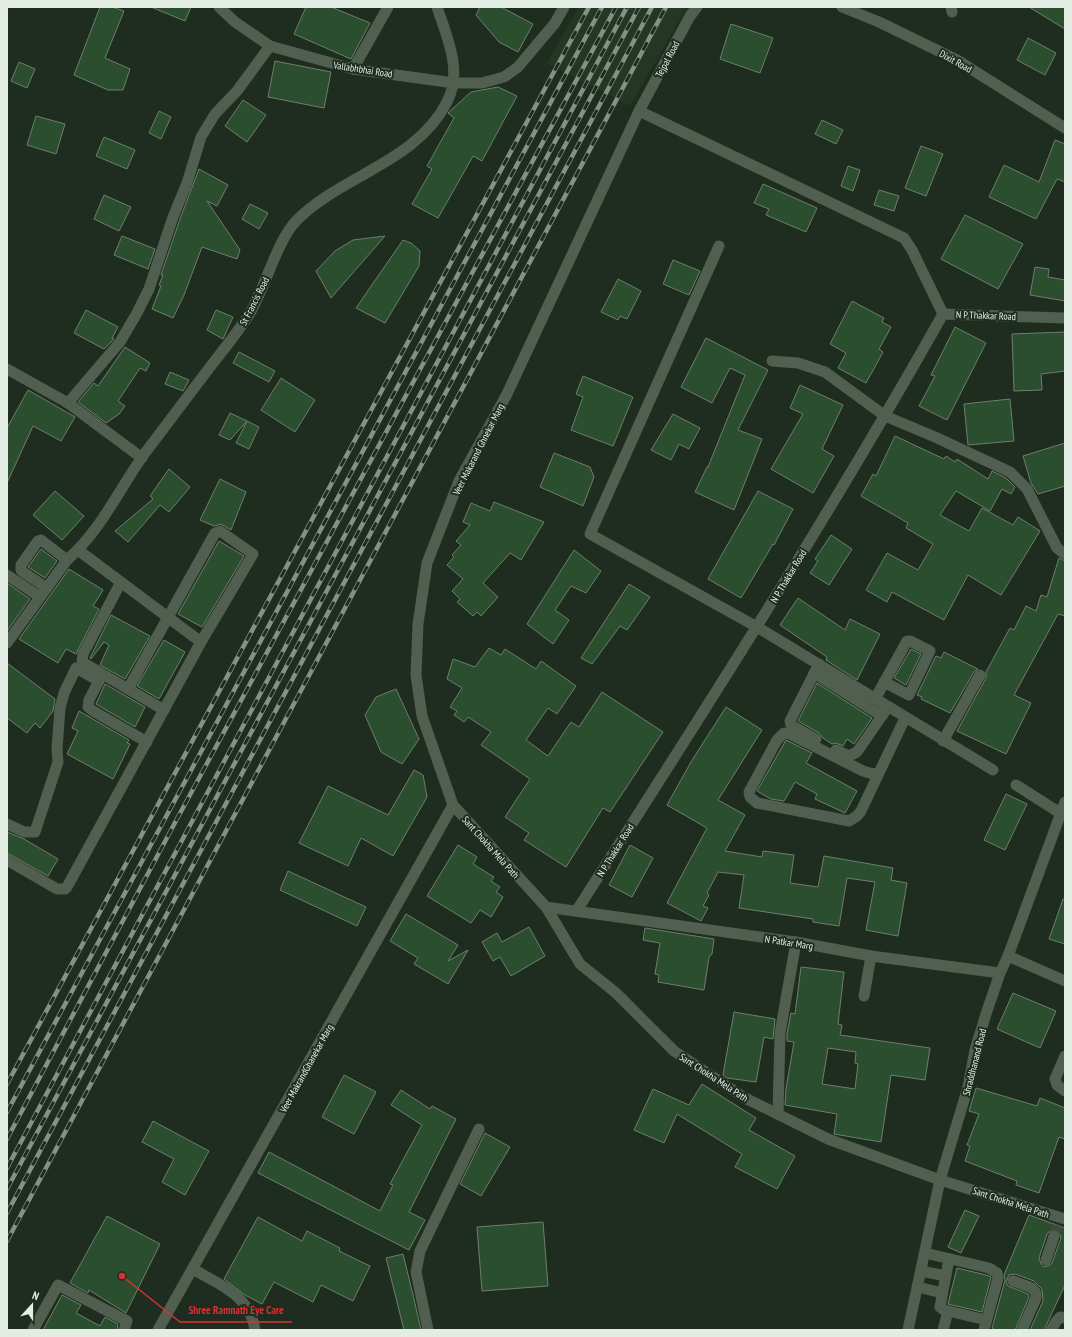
<svg xmlns="http://www.w3.org/2000/svg" width="1072" height="1337" viewBox="0 0 1072 1337" font-family="'PT Sans Narrow',sans-serif">
<style>
.built{fill:#243725}
.building{fill:#2b4e2e;stroke:#6e7e6f;fill-rule:evenodd}
.lines{fill:none;stroke-linecap:round;stroke-linejoin:round}
.minor-tunnel{stroke:#3d4a3d;stroke-width:11;stroke-dasharray:11 5.5;stroke-linecap:butt}
.minor{stroke:#505f50;stroke-width:11}
.tertiary{stroke:#505f50;stroke-width:11}
.rail-casing{stroke:#869186;stroke-width:4.5}
.rail{stroke:#1f2d20;stroke-width:3;stroke-dasharray:9;stroke-linecap:butt}
.labels{text-anchor:middle;stroke-width:4;stroke-linejoin:round;paint-order:stroke}
.street-label{font-size:10px;fill:#e4ede4;stroke:#1f2d20}
.leader{fill:none;stroke:#d73231;stroke-width:1.5}
.callout-dot{fill:#d73231;stroke:#1f2d20;stroke-width:1.5}
.callout-label{font-size:11px;text-anchor:middle;font-weight:bold;fill:#d73231;stroke:#1f2d20;stroke-width:4;stroke-linejoin:round;paint-order:stroke}
</style>
<rect width="100%" height="100%" fill="#1f2d20"/>
<path class="built" d="M579,7H687L630,106L547,63Z"/>
<g class="building">
<path d="M100,7H112L124,11L105,58L130,69L123,90H108L74,75Z"/>
<path d="M151,7H191L185,21Z"/>
<path d="M306,7H331L370,23L351,59L294,34Z"/>
<path d="M480,7H501L533,24L518,52L499,42L476,15Z"/>
<path d="M1029,7H1065V29Z"/>
<path d="M731,24L773,38L760,73L720,59Z"/>
<path d="M1028,38L1056,53L1045,75L1017,60Z"/>
<path d="M275,61L331,72L324,108L268,97Z"/>
<path d="M19,62L35,69L27,88L11,81Z"/>
<path d="M498,87L517,96L482,161L473,156L438,218L412,204L432,169L427,166L454,118L448,113L471,92Z"/>
<path d="M243,100L266,115L247,142L225,126Z"/>
<path d="M159,111L171,117L161,139L149,133Z"/>
<path d="M36,116L65,124L56,154L27,145Z"/>
<path d="M822,120L843,130L836,144L815,134Z"/>
<path d="M104,137L135,150L127,169L96,156Z"/>
<path d="M1055,140L1065,144V182L1057,179L1036,219L989,197L1004,165L1039,182Z"/>
<path d="M921,146L943,154L926,196L905,188Z"/>
<path d="M848,166L860,170L853,191L841,186Z"/>
<path d="M199,169L228,185L217,206L207,201L240,250L237,259L202,247L184,295L173,318L152,309L161,286L159,285L163,275H161L180,219Z"/>
<path d="M763,184L817,208L806,232L766,215L769,209L754,203Z"/>
<path d="M879,190L899,196L894,211L874,205Z"/>
<path d="M104,195L131,207L119,231L94,219Z"/>
<path d="M250,204L268,213L259,229L242,219Z"/>
<path d="M965,215L1023,244L998,289L941,259Z"/>
<path d="M122,236L155,249L148,269L114,255Z"/>
<path d="M385,236L331,298L316,271L335,251L353,240Z"/>
<path d="M403,240L411,243L420,251L419,266L385,323L356,308Z"/>
<path d="M673,260L700,271L689,295L663,284Z"/>
<path d="M1035,267L1049,269L1048,277L1065,280V301L1030,295Z"/>
<path d="M618,279L641,291L627,319L620,316L618,320L601,312Z"/>
<path d="M852,301L884,318L882,322L891,327L879,349L883,352L866,383L838,368L846,353L830,344Z"/>
<path d="M86,310L118,327L112,338L114,339L104,349L74,333Z"/>
<path d="M216,310L233,317L223,339L207,330Z"/>
<path d="M955,327L986,343L947,420L919,406L935,376L931,375Z"/>
<path d="M1065,332V371L1041,374L1042,390L1014,391L1012,334Z"/>
<path d="M706,338L768,370L738,430L762,439L734,510L695,492L707,467H708L745,375L730,368L712,403L681,387Z"/>
<path d="M125,347L150,363L146,371L140,368L118,401L125,406L119,414L106,423L78,402L94,383L98,386Z"/>
<path d="M239,352L275,371L269,382L233,363Z"/>
<path d="M170,372L189,380L183,391L165,384Z"/>
<path d="M583,376L633,397L613,446L571,430L583,397L576,394Z"/>
<path d="M281,378L315,400L295,432L261,410Z"/>
<path d="M800,385L843,405L822,449L834,456L813,493L771,469L803,414L790,408Z"/>
<path d="M28,390L75,417L61,441L33,426L7,483V428Z"/>
<path d="M1010,399L1014,441L968,445L964,404Z"/>
<path d="M230,413L247,421L230,440L219,435Z"/>
<path d="M673,414L700,428L689,449L679,444L671,460L651,450Z"/>
<path d="M247,421L259,427L249,449L236,443Z"/>
<path d="M895,436L944,459L946,456L955,462L957,459L988,479L992,471L1006,478L1015,487L1011,494L1002,489L990,511L956,491L940,515L969,531L982,508L1013,525L1018,517L1040,531L1001,595L968,575L944,620L892,592L887,602L866,590L887,553L918,570L933,544L906,528L908,523L861,496L873,474L876,476Z"/>
<path d="M1065,443V486L1038,494L1031,483L1023,456Z"/>
<path d="M554,453L590,467L594,477L583,506L540,487Z"/>
<path d="M169,469L190,487L169,512L160,505L128,542L115,531L153,499L150,496Z"/>
<path d="M220,479L246,492L231,530L221,524L214,526L200,520Z"/>
<path d="M55,491L84,516L62,540L33,515Z"/>
<path d="M758,491L793,509L774,545L773,544L741,598L708,579Z"/>
<path d="M494,502L544,522L521,560L510,553L483,583L498,597L481,616L477,612L473,616L457,602L460,599L452,591L463,579L447,565L454,557L452,555L461,545L456,541L470,525L463,522L471,503L490,511Z"/>
<path d="M831,535L852,549L829,585L810,573L818,561L815,559Z"/>
<path d="M219,541L244,556L202,627L178,614Z"/>
<path d="M41,549L57,561L45,578L28,567Z"/>
<path d="M574,550L601,571L586,593L571,586L555,610L569,620L553,644L527,624Z"/>
<path d="M1059,558L1065,561V616L1058,614L1014,695L1031,703L1006,754L957,731L986,678V672L1010,628L1014,630L1026,606L1036,611L1041,595L1047,597Z"/>
<path d="M69,569L103,590L93,606L99,609L76,654L66,649L58,663L19,639Z"/>
<path d="M7,583L30,599L7,631Z"/>
<path d="M629,584L650,597L627,630L620,626L592,664L581,658Z"/>
<path d="M798,598L845,630L850,619L880,634L857,680L826,660L827,657L780,625Z"/>
<path d="M111,615L150,636L125,679L100,665L109,645L104,642L91,659L90,658Z"/>
<path d="M164,640L185,652L159,699L137,686Z"/>
<path d="M489,648L501,655L505,649L536,669L541,661L576,686L557,714L548,708L526,740L548,756L571,722L579,727L602,692L663,732L610,812L603,808L566,867L524,840L529,833L505,817L530,779L481,745L491,732L468,717L464,722L454,715L457,711L450,707L462,688L447,679L453,659L475,667Z"/>
<path d="M911,649L921,654L906,685L894,678Z"/>
<path d="M944,652L978,669L974,672L950,713L921,699L922,697L917,695L936,656L941,658Z"/>
<path d="M7,663L55,699L53,711L40,728L35,723L27,733L7,718Z"/>
<path d="M817,683L872,718L854,744L847,739L843,746L836,743L832,744L823,738L819,733L798,721Z"/>
<path d="M105,684L145,707L135,727L96,704Z"/>
<path d="M396,689L419,739L402,764L381,752L365,715L376,697Z"/>
<path d="M726,707L762,730L718,800L745,815L725,851L762,857L763,851L794,855L790,883L818,887L824,856L893,868L891,880L907,883L898,936L866,930L875,882L847,878L839,926L813,922V919L739,908L744,875L718,872L707,893L709,895L703,906L708,908L701,921L667,903L707,828L667,805L691,762Z"/>
<path d="M79,711L129,740L127,743L130,744L113,779L67,754L78,731L72,728Z"/>
<path d="M786,740L812,753L806,763L857,791L845,813L815,799L817,794L795,782L784,801L771,799L757,791Z"/>
<path d="M414,770L423,775L427,797L393,856L361,838L348,866L299,843L328,786L388,815Z"/>
<path d="M1006,794L1027,804L1005,850L984,840Z"/>
<path d="M7,832L24,839L58,859L48,876L7,853Z"/>
<path d="M458,845L477,857L473,864L494,877L491,881L500,887L496,892L503,897L491,917L480,910L471,923L427,896Z"/>
<path d="M630,845L653,858L632,897L609,885Z"/>
<path d="M288,871L366,907L357,926L280,890Z"/>
<path d="M1063,899H1065V944L1049,939Z"/>
<path d="M406,914L458,945L448,961L468,950L448,984L414,964L418,958L390,941Z"/>
<path d="M529,927L545,956L511,976L500,957L493,961L482,942L497,933L502,942Z"/>
<path d="M645,928L714,939L712,954L709,957L704,990L658,982L659,975L655,974L660,943L643,940Z"/>
<path d="M801,967L844,972L838,1024L842,1025L840,1035L930,1048L925,1080L891,1075L881,1142L834,1134L837,1114L785,1105L786,1089L794,1042L787,1041V1034L791,1013L795,1014ZM828,1048L856,1052L855,1063L858,1064L855,1089L822,1084Z"/>
<path d="M1013,993L1056,1011L1040,1048L997,1029Z"/>
<path d="M734,1012L775,1019L773,1039L764,1037L756,1082L727,1078L723,1075Z"/>
<path d="M344,1075L376,1092L354,1134L322,1117Z"/>
<path d="M702,1084L756,1118L749,1130L795,1156L777,1189L735,1167L742,1154L677,1114L664,1143L634,1130L653,1089L689,1105Z"/>
<path d="M976,1088L1037,1106L1040,1098L1065,1108V1139L1059,1137L1039,1193L1016,1185L1017,1181L965,1161L970,1146L967,1145L979,1114L969,1111Z"/>
<path d="M401,1090L430,1109L432,1106L456,1119L409,1212L425,1220L409,1250L258,1173L269,1152L380,1211L393,1185L390,1184L422,1125L391,1105Z"/>
<path d="M153,1121L209,1151L185,1195L162,1182L174,1159L142,1142Z"/>
<path d="M485,1133L510,1147L481,1196L460,1184Z"/>
<path d="M965,1210L979,1216L961,1253L948,1247Z"/>
<path d="M1029,1215L1065,1228V1285L1044,1330H1030L1043,1301L1042,1289L1034,1281L1015,1274L1009,1275L1006,1282L1008,1286L1028,1294L1029,1297L1015,1330H995L992,1328L1005,1280L1004,1275ZM1052,1229L1059,1231L1061,1238L1052,1263L1050,1265L1044,1267L1041,1264L1039,1258L1047,1234Z"/>
<path d="M107,1216L160,1244L126,1313L89,1290L88,1293L70,1283Z"/>
<path d="M258,1217L302,1241L307,1231L340,1248L339,1251L370,1266L353,1301L321,1285L313,1302L274,1282L262,1304L245,1295L224,1279Z"/>
<path d="M543,1222L548,1286L482,1291L477,1227Z"/>
<path d="M403,1254L414,1299L421,1330H404L386,1258Z"/>
<path d="M957,1268L986,1275L991,1277L982,1312L948,1304Z"/>
<path d="M62,1295L81,1305L76,1313L100,1326L105,1317L118,1324L117,1330H43Z"/>
</g>
<g class="lines">
<path class="minor-tunnel" d="M1054,1236L1058,1224"/>
<g class="minor">
<path d="M219,7L235,22L270,46L353,69L454,83H482L504,77L518,67L555,23L564,7"/>
<path d="M842,7L879,22L957,60L1065,128"/>
<path d="M951,7L952,12"/>
<path d="M353,69L388,7"/>
<path d="M639,111L904,238L912,250L943,314"/>
<path d="M719,246L590,534L757,627L993,770"/>
<path d="M772,361L798,363L825,372L885,416L935,437L1010,472L1027,489L1057,548L1065,554"/>
<path d="M7,369L68,403L142,458"/>
<path d="M68,403L120,342L137,313L149,289L173,217L187,183L201,137L215,114L237,91L270,46"/>
<path d="M7,575L40,597"/>
<path d="M121,582L83,654L82,662L164,710"/>
<path d="M47,588L23,572L21,570V565L38,541L41,540L67,560"/>
<path d="M7,643L67,560C100,531 118,492 142,457C165,427 187,397 210,367C224,349 238,332 250,313C265,288 277,241 296,221C341,175 416,163 447,102C463,71 447,37 437,7"/>
<path d="M814,673L882,716"/>
<path d="M102,675L89,700L88,707L93,711L147,742"/>
<path d="M128,689L215,533L220,531L253,554L201,642"/>
<path d="M875,699L907,641H910L930,651L909,695L884,682"/>
<path d="M816,739L791,725L790,721L819,664"/>
<path d="M943,741L980,675"/>
<path d="M836,750L849,756L857,752L888,707"/>
<path d="M879,773L861,811L857,816L849,821L757,803L750,797L749,792L777,740L784,733L790,734L863,771L873,774L879,773L905,718"/>
<path d="M1016,785L1060,813"/>
<path d="M7,824L24,832H35L58,762L57,749L60,708L64,693L76,668L99,681"/>
<path d="M7,860L57,889H65L67,887L201,642L78,550"/>
<path d="M546,907L580,964L616,993L674,1051L745,1098L828,1139L940,1180L1065,1219"/>
<path d="M577,910C702,714 829,517 943,314L1065,318"/>
<path d="M1008,956L1065,802"/>
<path d="M864,996L871,956"/>
<path d="M1065,1056L1055,1079L1057,1085L1065,1091"/>
<path d="M778,1114L780,1033L796,942"/>
<path d="M925,1253L989,1268L997,1273L998,1278L984,1330"/>
<path d="M949,1259L940,1307L944,1310L986,1320"/>
<path d="M1046,1260L1054,1236"/>
<path d="M193,1269C221,1286 250,1295 255,1330"/>
<path d="M921,1271L946,1276"/>
<path d="M1013,1281L1032,1288L1036,1293V1298L1022,1330"/>
<path d="M918,1287L942,1293"/>
<path d="M33,1330L58,1285L127,1321L124,1330"/>
<path d="M428,1330L416,1272L420,1251L479,1129"/>
<path d="M943,1330L948,1311"/>
<path d="M1051,1330L1055,1323L1060,1317L1065,1318"/>
</g>
<g class="tertiary">
<path d="M697,7L690,16L639,111L507,394L459,481L427,563L418,624L416,675L422,716L453,805L546,907L796,942L871,956L1000,973"/>
<path d="M158,1330L453,805"/>
<path d="M908,1330L940,1180L968,1087L975,1050L986,1014L1000,973L1008,956L1065,981"/>
</g>
<g class="rail-casing">
<g id="rail">
<path d="M7,1084L589,7"/>
<path d="M7,1112L602,7"/>
<path d="M7,1139L178,817L616,7"/>
<path d="M7,1168L627,7"/>
<path d="M7,1189L639,7"/>
<path d="M7,1213L652,7"/>
<path d="M7,1241L666,7"/>
</g>
</g>
<use href="#rail" class="rail"/>
</g>
<g class="labels">
<g class="street-label">
<text transform="translate(667 59) rotate(-62)" y="4">Tejpal Road</text>
<text transform="translate(956 61) rotate(29)" y="4">Dixit Road</text>
<text transform="translate(363 69) rotate(9)" y="4">Vallabhbhai Road</text>
<text transform="translate(254 301) rotate(-63)" y="4">St Francis Road</text>
<text transform="translate(986 315) rotate(2)" y="4">N P Thakkar Road</text>
<text transform="translate(478 449) rotate(-63)" y="4">Veer Makarand Ghnekar Marg</text>
<text transform="translate(788 576) rotate(-59)" y="4">N P Thakkar Road</text>
<text transform="translate(491 847) rotate(48)" y="4">Sant Chokha Mela Path</text>
<text transform="translate(615 850) rotate(-58)" y="4">N P Thakkar Road</text>
<text transform="translate(789 942) rotate(9)" y="4">N Patkar Marg</text>
<text transform="translate(974 1062) rotate(-76)" y="4">Shraddhanand Road</text>
<text transform="translate(306 1068) rotate(-61)" y="4">Veer MakrandGhanekar Marg</text>
<text transform="translate(714 1077) rotate(33)" y="4">Sant Chokha Mela Path</text>
<text transform="translate(1011 1202) rotate(18)" y="4">Sant Chokha Mela Path</text>
</g>
</g>
<path class="leader" d="M122 1276L180 1322H292"/>
<circle class="callout-dot" cx="122" cy="1276" r="4"/>
<g class="callout-label">
<text x="236" y="1314">Shree Ramnath Eye Care</text>
</g>
<rect width="1072" height="1337" fill="none" stroke="#e4ede4" stroke-width="16"/>
<g transform="translate(32 1305) rotate(21)" stroke="#1f2d20" stroke-width="3" paint-order="stroke">
<path d="M0-3L7 15L0 10L-7 15Z" fill="#e4ede4"/>
<text y="-6" font-size="11" font-weight="bold" text-anchor="middle" fill="#e4ede4">N</text>
</g>
</svg>
